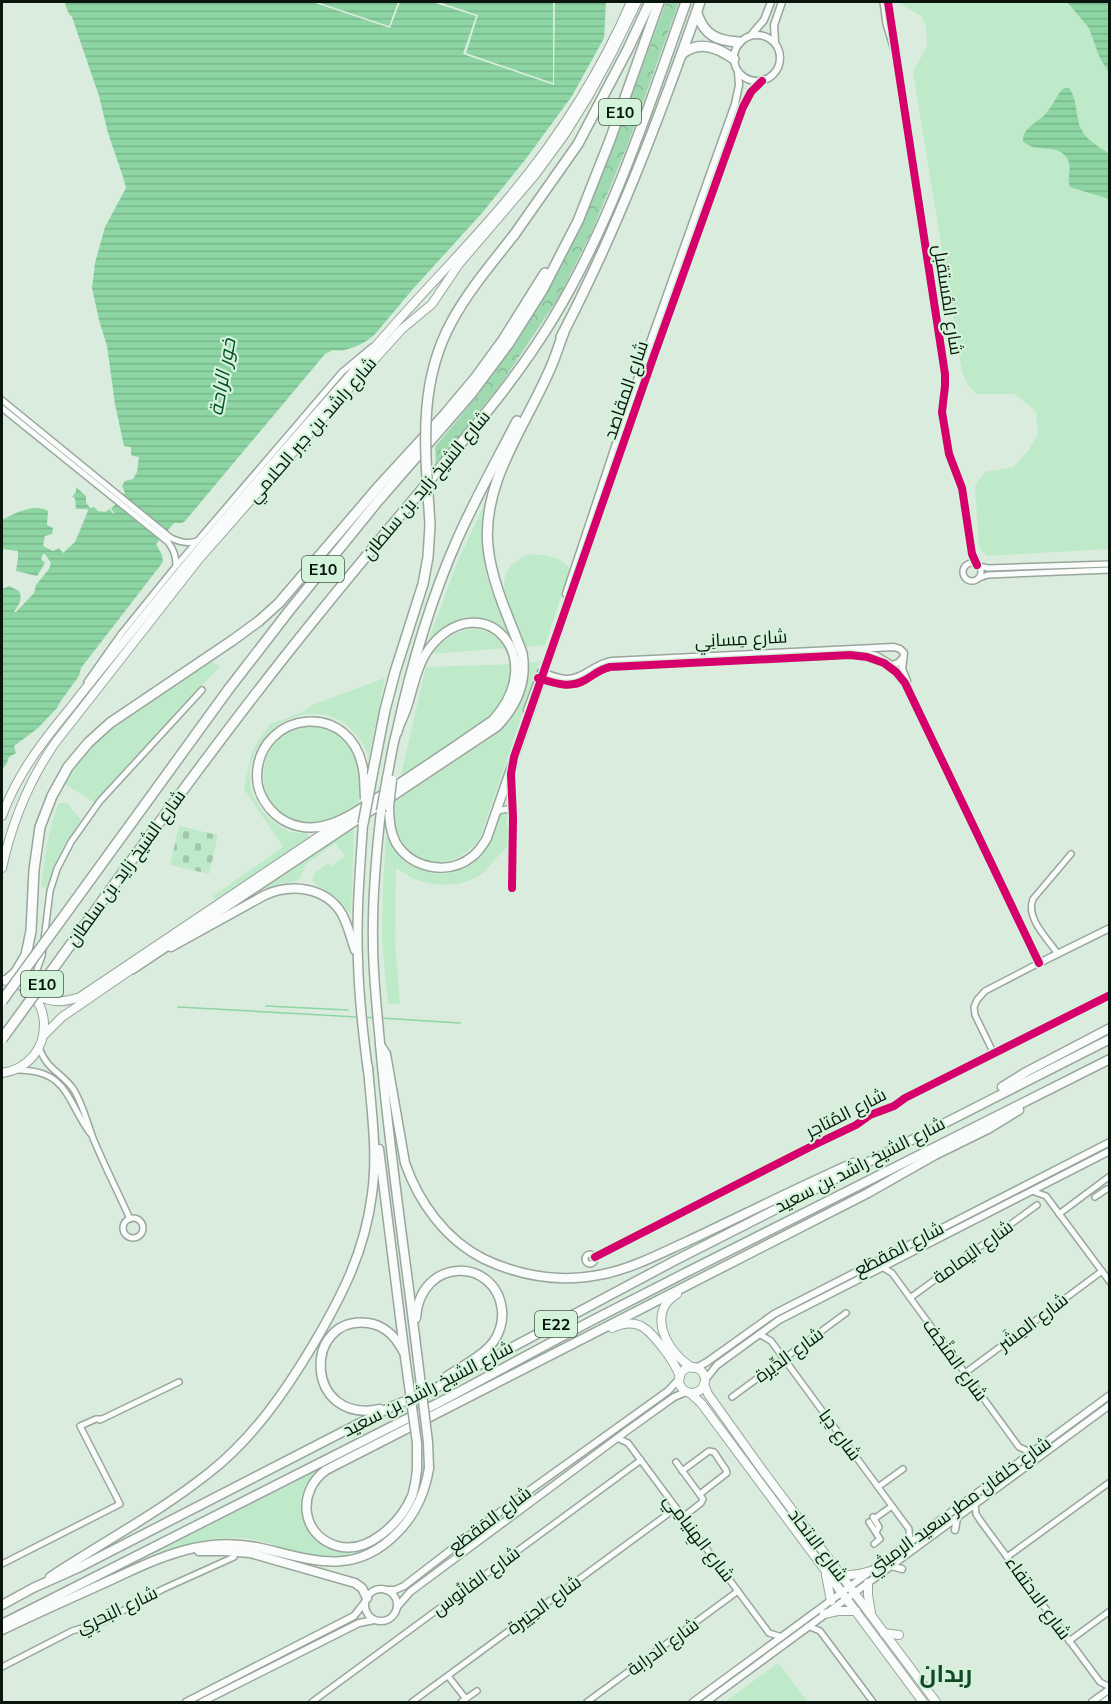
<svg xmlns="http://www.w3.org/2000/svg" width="1111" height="1704" viewBox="0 0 1111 1704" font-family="Mulish,Cairo,sans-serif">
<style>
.green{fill:#beeac9}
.forest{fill:url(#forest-crowns)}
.cemetery{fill:url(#cemetery-stones)}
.water{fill:url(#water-rules)}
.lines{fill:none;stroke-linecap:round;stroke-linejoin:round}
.stream{stroke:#8ed5a4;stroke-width:1.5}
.minor-casing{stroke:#99a69c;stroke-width:8}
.tertiary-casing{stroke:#99a69c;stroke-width:9}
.secondary-casing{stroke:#99a69c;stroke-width:10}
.trunk-casing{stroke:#99a69c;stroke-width:11}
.motorway-casing{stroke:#99a69c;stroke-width:12}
.minor{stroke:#f9fcfa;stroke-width:5}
.tertiary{stroke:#f9fcfa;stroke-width:6}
.secondary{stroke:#f9fcfa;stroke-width:8}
.trunk{stroke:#f9fcfa;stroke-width:8}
.motorway{stroke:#f9fcfa;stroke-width:9}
.trunk-bridge-casing{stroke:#99a69c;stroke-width:11;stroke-linecap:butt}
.motorway-bridge-casing{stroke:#99a69c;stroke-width:12;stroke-linecap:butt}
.trunk-bridge{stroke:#f9fcfa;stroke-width:8}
.motorway-bridge{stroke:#f9fcfa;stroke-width:9}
.cycleway-casing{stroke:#d3f3da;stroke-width:11}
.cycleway{stroke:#d6006c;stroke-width:8}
.labels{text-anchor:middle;stroke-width:4.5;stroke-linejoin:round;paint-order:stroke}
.shield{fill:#d3f3da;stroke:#46584a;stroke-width:1.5}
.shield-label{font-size:16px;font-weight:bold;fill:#0a160d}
.street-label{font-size:18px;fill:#0a160d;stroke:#d3f3da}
.water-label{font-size:20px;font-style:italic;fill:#065028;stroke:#d3f3da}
.district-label{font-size:24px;font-weight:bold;fill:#144928;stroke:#d3f3da}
</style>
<defs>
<pattern id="forest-crowns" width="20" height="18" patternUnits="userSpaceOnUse" patternTransform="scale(1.5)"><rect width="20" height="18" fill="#9ed9b0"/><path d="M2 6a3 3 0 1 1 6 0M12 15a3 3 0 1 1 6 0" fill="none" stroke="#87ba96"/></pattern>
<pattern id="cemetery-stones" width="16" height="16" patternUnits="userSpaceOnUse" patternTransform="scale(1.5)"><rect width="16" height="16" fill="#beeac9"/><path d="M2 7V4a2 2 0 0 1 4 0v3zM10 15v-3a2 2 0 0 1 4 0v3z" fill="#a2c8ab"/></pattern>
<pattern id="water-rules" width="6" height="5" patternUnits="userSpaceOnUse" patternTransform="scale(1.5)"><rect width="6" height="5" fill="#8ed5a4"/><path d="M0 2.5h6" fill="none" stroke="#79b68c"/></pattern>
</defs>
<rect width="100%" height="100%" fill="#daecde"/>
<g class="green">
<path d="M909,2H1109V549L987,556L979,548L975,486L985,472L1013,467L1028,451L1038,435L1036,411L1014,394H976L968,385L962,372L913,72L927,46L926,26L922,17L901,4Z"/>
<path d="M491,490C485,518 480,548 487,577C493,600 506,624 515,646C490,606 455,610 427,644L458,561Z"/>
<path d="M530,554C543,555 565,557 570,570L545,645L525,647C513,615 482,571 530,554Z"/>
<path d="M474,629C488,630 499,637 507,648L432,654C443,640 457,630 474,629Z"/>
<path d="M209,661L220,666L94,802L65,784L72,770L84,755L118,722Z"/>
<path d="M529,662H540L481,835C463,867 420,874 401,839C393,827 394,811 396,797L501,729C520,710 529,689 529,662Z"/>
<path d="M514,664L512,685L491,717L400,779L426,667Z"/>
<path d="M385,678L369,756C325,657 201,755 270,819C280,828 293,835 307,833L310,838L216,900L213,896L283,847L244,789L252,751L270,724L303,712L312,705Z"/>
<path d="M308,726C358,730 362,764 358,805C345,812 331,821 315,823C254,829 241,738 308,726Z"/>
<path d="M59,803H67L81,820L63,847L47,890L41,886C45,857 48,830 59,803Z"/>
<path d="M503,812L508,814L509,820L506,821L512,845L507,846C499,854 493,863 485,871C466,889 435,887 412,878C407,875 401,871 396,868L395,941L400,1004H388L382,941L383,891L386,836C393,847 400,857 411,865C433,880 466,875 483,854C491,843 494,819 503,812Z"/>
<path d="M354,826L351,914L336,897L315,884L312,880L315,872L328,863L331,866L345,856L335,843L305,865L301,878L294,882L282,883L263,889Z"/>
<path d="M320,1468C315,1473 309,1479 305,1486C294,1508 305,1538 327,1548C339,1553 352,1552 365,1549C353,1554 341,1558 329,1558C299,1559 272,1540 243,1538C209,1536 178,1546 147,1556Z"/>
<path d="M778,1663L808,1702H725Z"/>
</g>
<path class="forest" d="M666,2H679L628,144L592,231L559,297L503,381L436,466L435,447L478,395L546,292L578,228L615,141Z"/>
<path class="cemetery" d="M179,826L218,835L209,874L170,865Z"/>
<g class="water">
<path d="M67,2H312L390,28L400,2H432L476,16L463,54L554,85L555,2H606L604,38L572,96L525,160L482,213L412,290L376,333C367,343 346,353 333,350L325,354L185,521L182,523H174L156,544L162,555L163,562L81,668L79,676L60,702L57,708L38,728L14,746L16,753L9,757L6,765L2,769V589L9,586L19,591C23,600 19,604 14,612H16L34,593L36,585L49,569L51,563L45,554H43L41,559L45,563L37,576L16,571L18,558V551L2,549V520C15,513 34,503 48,511L47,525L53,528L52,534L45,536L43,546L53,551L59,548L63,553L75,542L88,511L87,507V509H76L75,498L72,497L76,492V487L86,496V503L90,508L94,507L98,511L105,512L110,509L113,514L114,513L111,508L115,505L125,493L122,486L125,481L133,479L137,472L139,457L133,456L131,454V447L124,446L115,404L107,346L99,320L92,288L95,263L105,227L126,188L123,177L108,133L99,96L72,17L69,14L65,4Z"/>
<path d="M317,2H398L389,26Z"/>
<path d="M439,2H553V83L466,53L478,15Z"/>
<path d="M1067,2H1109V73L1099,56L1089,28Z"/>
<path d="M1064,88H1069C1078,100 1075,116 1081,129C1086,140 1100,147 1109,154V199L1070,187C1066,178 1073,168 1067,158C1056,142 1034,154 1023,141C1023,126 1039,123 1047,112C1054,104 1056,95 1064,88Z"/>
</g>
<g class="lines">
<g class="stream">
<path d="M266,1006L348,1010"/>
<path d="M178,1007L357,1017"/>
<path d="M365,1017L375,1018"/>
<path d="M380,1018L460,1023"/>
</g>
<g class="minor-casing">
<g id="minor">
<path d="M883,2L886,24L893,47"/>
<path d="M888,2L945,374V386L942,412L949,454L962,488L972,554L977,565"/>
<path d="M2,400L171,538C180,542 187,544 197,541"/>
<path d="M2,408L168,542C174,550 176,556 176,566"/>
<circle cx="972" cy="572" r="9"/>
<path d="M979,566L988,568L1110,564"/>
<path d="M979,578L988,575L1110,570"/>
<path d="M87,682L121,634L176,566L342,372L372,347"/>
<path d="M511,773L513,817L512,888"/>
<path d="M495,812L506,809L513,813"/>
<path d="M1058,954C1048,939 1025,918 1033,899L1071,854"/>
<path d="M29,992L42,956L50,891L57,869L71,842L100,801L202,690"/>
<path d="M39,1047C47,1071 62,1072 74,1090C83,1105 87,1122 93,1138C104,1165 118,1192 130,1219"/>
<path d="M994,1054L975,1015L974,1007L977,1000L985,991L1039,963"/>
<path d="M17,1070C68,1070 66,1100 90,1133"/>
<path d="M1032,1191L1046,1196L1110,1282"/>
<path d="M1095,1197L1107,1189"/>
<path d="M1059,1214L1110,1176"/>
<circle cx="133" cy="1228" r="10"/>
<circle cx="590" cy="1259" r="5"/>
<path d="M595,1257L814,1145L856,1125L870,1115L894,1106L905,1098L1110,995"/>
<path d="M882,1267L892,1273L1019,1447L1032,1453"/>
<path d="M910,1298L1037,1205"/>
<path d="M759,1334L771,1341L892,1506L909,1529L910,1543"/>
<path d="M965,1373L1102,1271"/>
<path d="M732,1397L846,1313"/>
<path d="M100,1420L179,1382"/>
<path d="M617,1438L628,1443L769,1633L782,1637"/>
<path d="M676,1462L703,1499L701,1503L683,1517"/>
<path d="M682,1471L709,1451L714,1452L726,1470L727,1473L700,1494"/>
<path d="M878,1487L903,1469"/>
<path d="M975,1504L976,1514L982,1523L1100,1682L1110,1687"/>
<path d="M873,1517L879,1527L876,1532"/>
<path d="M874,1519L892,1506"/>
<path d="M869,1522L880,1539L874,1544"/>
<path d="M1007,1557L1110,1482"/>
<path d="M2,1564L120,1504L80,1426L96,1419H101"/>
<path d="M808,1626L820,1631L873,1702"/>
<path d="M1069,1641L1110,1611"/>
<path d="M2,1667L72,1631L102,1622L163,1589L234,1557"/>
<path d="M448,1676L466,1699"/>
<path d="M312,1702L641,1460"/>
<path d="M412,1702L676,1508"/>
<path d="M461,1702L477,1691"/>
<path d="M587,1702L738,1591"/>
</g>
</g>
<g class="tertiary-casing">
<g id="tertiary">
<path d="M752,34L764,20L771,2"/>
<circle cx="757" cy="58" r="23"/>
<path d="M775,41L774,25L782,2"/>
<path d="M566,594L644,359L735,104L739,85L738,72"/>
<path d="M865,653L877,656L892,665L898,663L903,658"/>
<path d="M541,672C549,675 557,678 565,679C583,680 595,663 612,661L894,647L900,649L904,653L902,669L907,681"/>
<path d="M538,678C554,683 570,689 585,680C594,675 600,669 610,667L850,655L867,657L884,663L896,672L905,683L1039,963L1110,928"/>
<path d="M529,714L527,710L539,678"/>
<path d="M513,763L652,361L743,107L751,92L762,81"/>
<path d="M696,1368L707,1362L774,1314L1110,1142"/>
<path d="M705,1380L717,1365L779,1320L1110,1151"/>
<path d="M955,1530L957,1518"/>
<path d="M891,1566L902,1569"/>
<circle cx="381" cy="1605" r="16"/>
<path d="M386,1590H395L404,1586L509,1505L668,1391L679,1379"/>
<path d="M397,1607L410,1592L628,1430L674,1397L686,1392"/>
<path d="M186,1702L354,1616L365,1602"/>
<path d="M202,1702L359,1623L374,1620"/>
<path d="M693,1702L1110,1395"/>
<path d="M706,1702L1110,1405"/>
<path d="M1092,1702L1110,1689"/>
<path d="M1104,1702L1110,1698"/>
</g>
</g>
<g class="secondary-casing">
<g id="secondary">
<path d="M2,816C17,774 43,741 71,707C91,681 112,656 133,630C217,525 307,424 396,323C434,280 475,239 511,195C559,137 601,71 631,2"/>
<path d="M2,868C12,822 28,782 55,743L199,559L381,352L402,329L432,304L459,264L535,175L565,134L588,97L613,51L637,2"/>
<path d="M2,980C58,986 58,1064 2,1073"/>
<path d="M32,994C51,1002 60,1004 80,997L339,823"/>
<path d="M43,1036L62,1017L132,969"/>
<path d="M677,1294C645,1313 668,1354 693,1368"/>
<path d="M612,1328C638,1316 648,1329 663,1348C670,1357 676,1365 680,1377"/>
<circle cx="692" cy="1380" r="13"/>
<path d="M704,1384L708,1394L763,1471L936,1702"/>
<path d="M690,1393L701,1403L923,1702"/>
<path d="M826,1575L831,1601"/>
<path d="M841,1576L859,1574L874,1570"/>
<path d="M868,1583V1595L871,1613"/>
<path d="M824,1614L838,1611H856"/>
<path d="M884,1633L899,1635"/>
</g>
</g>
<g class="trunk-casing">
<g id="trunk">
<path d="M364,776C356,697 258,710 257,776C257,791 265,805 276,815C289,826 307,830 323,826C345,821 365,806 383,794C420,770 457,745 493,720C551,656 483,586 432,645C418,661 414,684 408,704C405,714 400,723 396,734C392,748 390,764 387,778"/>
<path d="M389,807C389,819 390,832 396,843C412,869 449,876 473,856C479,851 483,845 487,838L513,763"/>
<path d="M381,811C376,855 372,898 373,943C373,976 377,1009 380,1043C388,1141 403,1239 415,1337"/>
<path d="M363,824C360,869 356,916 358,961C359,998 363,1034 368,1071"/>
<path d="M171,947L265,895C291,883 326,887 342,914C348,925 351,938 355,950"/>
<path d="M380,1045L386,1054L405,1163C419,1203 446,1240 484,1259C522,1277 562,1283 604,1274C633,1268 661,1253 688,1241C743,1215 797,1188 853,1163"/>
<path d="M1002,1087L1026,1072L1110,1028"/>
<path d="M379,1149L405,1357"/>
<path d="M416,1318C420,1256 496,1257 502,1310C503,1321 500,1332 494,1341C483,1356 462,1366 446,1377"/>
<path d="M380,1409C304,1425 302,1315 368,1323C384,1325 396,1337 403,1351"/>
<path d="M417,1469C416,1478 415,1487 412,1496C401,1522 368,1555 337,1546C300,1535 297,1491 326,1470L868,1193L935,1155L988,1129L1019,1110"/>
<path d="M199,1551H224L250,1553L355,1583L362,1588L367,1598"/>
<path d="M50,1577C103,1542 160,1512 210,1472C253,1438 285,1392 313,1345C342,1296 365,1251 372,1194C378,1153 371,1108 368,1067"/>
<path d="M2,1605L33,1588L80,1567L393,1406L432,1390L674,1261L1110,1039"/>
<path d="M2,1624L440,1402L591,1321L685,1273L1110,1059"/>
<path d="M2,1630C39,1612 76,1596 113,1579C139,1567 166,1554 194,1548C216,1543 239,1543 261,1548C313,1560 354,1577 397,1533C415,1515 425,1493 429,1468"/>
</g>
</g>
<g class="motorway-casing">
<g id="motorway">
<path d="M697,13C704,35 717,41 739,42"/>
<path d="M682,54C699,40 717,47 734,59"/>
<path d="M514,235L578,144L628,49L650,2"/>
<path d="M561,337C617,230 660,116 700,2"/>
<path d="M397,732C411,667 430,601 457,540C475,499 497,460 517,421"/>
<path d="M373,771L385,710L395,672L423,584L428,557L430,525"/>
<path d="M64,916L228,690L289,611L378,501L471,394L509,343L543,289L578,221L610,140L659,2"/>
<path d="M82,929C157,825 233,720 314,620C355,569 397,519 439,469C481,420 521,372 554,317C613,219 648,108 686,2"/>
<path d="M132,969L497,726C517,705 527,682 522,653C509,618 492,584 488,547C481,480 529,422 553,362C557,352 560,342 564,332"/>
<path d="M7,980L16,972L26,955L31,931L34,870L40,827L52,796L68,767L88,743L110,723L233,640L259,621L279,603L379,486L445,414L476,377L503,340L545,273"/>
</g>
</g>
<use href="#minor" class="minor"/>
<use href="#tertiary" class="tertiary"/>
<use href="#secondary" class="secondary"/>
<use href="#trunk" class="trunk"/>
<use href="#motorway" class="motorway"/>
<g class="trunk-bridge-casing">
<g id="trunk-bridge">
<path d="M364,776L365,799"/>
<path d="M389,807L392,780"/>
<path d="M381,811L387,778"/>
<path d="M415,1337L428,1442L429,1468"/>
<path d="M405,1357L417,1443V1469"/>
</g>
</g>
<g class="motorway-bridge-casing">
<g id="motorway-bridge">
<path d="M430,525C426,455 416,386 452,321C469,290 492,263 514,235"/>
<path d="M363,824L373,771"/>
<path d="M2,1001L64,916"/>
<path d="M2,1039L82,929"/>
</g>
</g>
<use href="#trunk-bridge" class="trunk-bridge"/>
<use href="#motorway-bridge" class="motorway-bridge"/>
<g class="cycleway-casing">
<g id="cycleway">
<path d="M888,2L945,374V386L942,412L949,454L962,488L972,554L977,565"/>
<path d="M538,678C554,683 570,689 585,680C594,675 600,669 610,667L850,655L867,657L884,663L896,672L905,683L1039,963"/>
<path d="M512,888L513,817L511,774L514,757L652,361L743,107L751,92L762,81"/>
<path d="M595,1257L814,1145L856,1125L870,1115L894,1106L905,1098L1110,995"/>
</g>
</g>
<use href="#cycleway" class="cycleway"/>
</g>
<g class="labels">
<g class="shield">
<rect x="599" y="99" width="42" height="26" rx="4.5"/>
<rect x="302" y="556" width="42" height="26" rx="4.5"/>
<rect x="21" y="971" width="42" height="26" rx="4.5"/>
<rect x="535" y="1311" width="42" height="26" rx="4.5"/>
</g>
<g class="shield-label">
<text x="620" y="118">E10</text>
<text x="323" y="575">E10</text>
<text x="42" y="990">E10</text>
<text x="556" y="1330">E22</text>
</g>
<g class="street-label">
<text transform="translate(948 300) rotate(81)" y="6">شارع المُستقبل</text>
<text transform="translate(626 390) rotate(-71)" y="6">شارع المقاصد</text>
<text transform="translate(312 430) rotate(-49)" y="6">شارع راشد بن جبر الحلامي</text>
<text transform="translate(426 485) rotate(-50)" y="6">شارع الشيخ زايد بن سلطان</text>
<text transform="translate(741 639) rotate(-3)" y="6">شارع مِسانِي</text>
<text transform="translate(126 868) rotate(-54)" y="6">شارع الشيخ زايد بن سلطان</text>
<text transform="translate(846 1113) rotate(-27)" y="6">شارع المُتاجر</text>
<text transform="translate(860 1165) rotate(-27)" y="6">شارع الشيخ راشد بن سعيد</text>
<text transform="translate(899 1249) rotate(-27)" y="6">شارع المَقطَع</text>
<text transform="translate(973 1252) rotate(-36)" y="6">شارع اليَمامة</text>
<text transform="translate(1033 1322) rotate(-37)" y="6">شارع المِشَر</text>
<text transform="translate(789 1355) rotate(-36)" y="6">شارع الدِّيرة</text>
<text transform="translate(955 1360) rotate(54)" y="6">شارع المَنْجَف</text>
<text transform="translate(428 1389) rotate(-27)" y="6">شارع الشيخ راشد بن سعيد</text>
<text transform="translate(840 1435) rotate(54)" y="6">شارع دِبا</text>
<text transform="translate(959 1506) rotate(-36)" y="6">شارع خلفان مطر سعيد الرميثي</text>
<text transform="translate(490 1520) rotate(-37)" y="6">شارع المَقطَع</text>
<text transform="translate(699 1538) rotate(53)" y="6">شارع الهِنيامِي</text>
<text transform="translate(818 1545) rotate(53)" y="6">شارع الاتحاد</text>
<text transform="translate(476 1581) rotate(-36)" y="6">شارع الفانُوس</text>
<text transform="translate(1038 1598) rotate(54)" y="6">شارع الاحتفاء</text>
<text transform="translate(544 1605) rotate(-36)" y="6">شارع الحِيَيرة</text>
<text transform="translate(117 1610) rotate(-25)" y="6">شارع البَحرِي</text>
<text transform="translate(663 1647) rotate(-36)" y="6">شارع الدرابة</text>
</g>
<g class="water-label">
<text transform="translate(222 377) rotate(-80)" y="7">خور الراحة</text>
</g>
<g class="district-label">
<text x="946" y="1682">ربدان</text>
</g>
</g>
<rect width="1111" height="1704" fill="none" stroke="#0a160d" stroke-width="6"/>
</svg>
